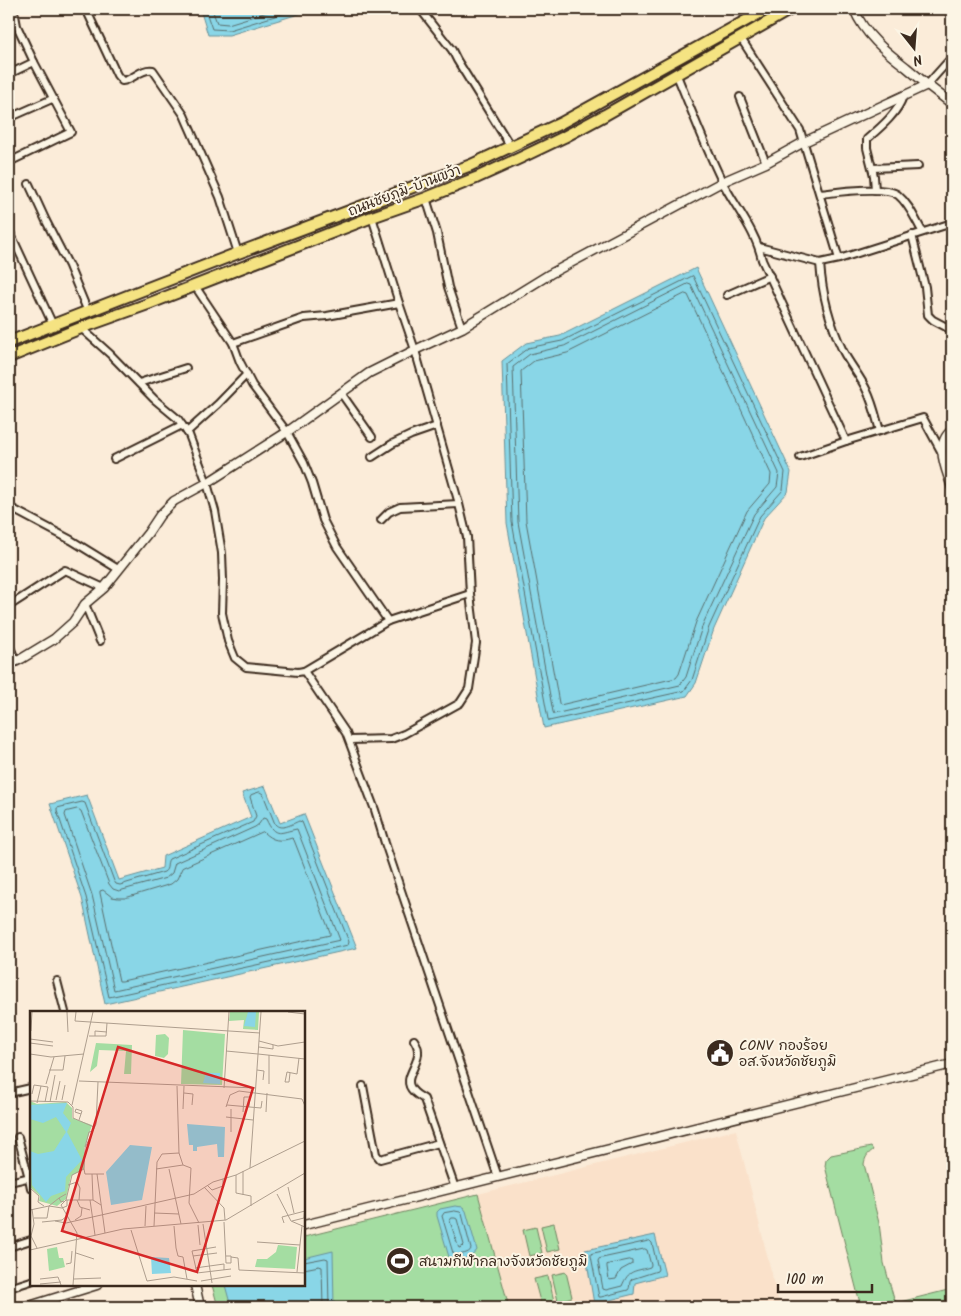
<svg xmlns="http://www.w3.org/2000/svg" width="961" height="1316" viewBox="0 0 961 1316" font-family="Kalam,'Playpen Sans Thai',sans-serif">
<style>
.built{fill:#fae1ca}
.green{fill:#a4dda2;stroke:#708460}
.water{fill:#89d6e7;stroke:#6a9197}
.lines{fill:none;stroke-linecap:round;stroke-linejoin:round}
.shore{stroke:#5a6f6e;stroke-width:1}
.minor-casing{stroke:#3b2a1e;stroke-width:10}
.tertiary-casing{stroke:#3b2a1e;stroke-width:11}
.primary-casing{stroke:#3b2a1e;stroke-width:14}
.minor{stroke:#fcf5e5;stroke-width:6}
.tertiary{stroke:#fcf5e5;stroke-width:8}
.primary{stroke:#f5e382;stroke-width:10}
.labels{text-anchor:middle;stroke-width:4;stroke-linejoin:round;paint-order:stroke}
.street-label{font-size:14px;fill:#3b2a1e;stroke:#fcf5e5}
.poi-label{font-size:14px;fill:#3b2a1e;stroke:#fcf5e5;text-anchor:start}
.inset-road{fill:none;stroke:#ae9e8e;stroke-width:1}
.view{fill:#d62828;fill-opacity:0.15;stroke:#d62828;stroke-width:2.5}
.inset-edge{fill:none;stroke:#3b2a1e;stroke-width:2.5}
</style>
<rect width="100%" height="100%" fill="#fbecd9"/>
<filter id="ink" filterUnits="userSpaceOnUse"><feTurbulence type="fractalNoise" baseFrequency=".02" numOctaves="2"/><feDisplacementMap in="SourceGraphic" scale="10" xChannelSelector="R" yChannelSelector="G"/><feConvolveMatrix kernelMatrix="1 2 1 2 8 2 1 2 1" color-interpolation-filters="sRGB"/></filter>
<g filter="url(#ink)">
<path class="built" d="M736,1130L780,1307H509L478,1194Z"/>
<g class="green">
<path d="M952,434V477L944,445Z"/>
<path d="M871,1147L873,1150C867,1154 865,1158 864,1164L879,1223L884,1263L894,1299L897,1302H900L952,1289V1307H861L825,1166L826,1160L831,1155Z"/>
<path d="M478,1194L509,1307H218L212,1285H304V1237Z"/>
<path d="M554,1223L560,1249L547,1252L541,1226Z"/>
<path d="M536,1227L542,1253L529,1256L523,1230Z"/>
<path d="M566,1272L572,1297L558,1301L552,1275Z"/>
<path d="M548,1276L554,1301L541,1305L534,1279Z"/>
</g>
<g class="water">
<path d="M200,9H324L309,11L229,35H208Z"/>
<path d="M696,268L791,472L788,492L764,518L714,629L696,683L687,696L544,728L507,523L502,361L526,343L560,336Z"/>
<path d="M265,786L280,823L304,814L357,948L105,1004L82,898L50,804L87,795L119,880L162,868L163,856L251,817L242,793Z"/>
<path d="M455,1206L463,1207L466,1211L477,1250C472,1259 457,1262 449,1257L437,1216V1212L440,1209Z"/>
<path d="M655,1235L665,1275L635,1283L634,1294L594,1304L585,1250Z"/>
<path d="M333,1251L334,1307H231L225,1285H304V1258Z"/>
</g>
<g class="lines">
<g class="shore">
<path d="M205,9L212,29L229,30L298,9"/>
<path d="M212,9L217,23L228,24L277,9"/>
<path d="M693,276L785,472L783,490L760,516L709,627L692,680L684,691L549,721L548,719L512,522L507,364L528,348L562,341Z"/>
<path d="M688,284L691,285L779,473L777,487L754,514L703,624L686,677L680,685L554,714L553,712L518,522L513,367L530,354L564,346Z"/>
<path d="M685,294L688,295L771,474L770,484L747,511L696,622L679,674L676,678L560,705L559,703L526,521L521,371L534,361L567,353Z"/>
<path d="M260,792L263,794L275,824C281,831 292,824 299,821L302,822L349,942L348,945L109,997L86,897L57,811V808L82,802L85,803L114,881L116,884L120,885L164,872C169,869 166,863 169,859L253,822L256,816L250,797L251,795Z"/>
<path d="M78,809L81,811L109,884L113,889L119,891L166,878L172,873L175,863L255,827L259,824L263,818L266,819C275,839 280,832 297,829L340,940L114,990L92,895L65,815L66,812Z"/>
<path d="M263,832C272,841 280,842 292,838L294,840L330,932V935L122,981H119L100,893V891L103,890L112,897L118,898H125L171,884L177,879L182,868Z"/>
<path d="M455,1211L460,1212L462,1214L471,1249C469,1254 461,1254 456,1255L453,1253L442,1216L444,1213Z"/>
<path d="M452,1218H455L457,1219L464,1245L462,1247L459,1248L458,1246L450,1221Z"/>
<path d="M650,1241L652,1243L658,1269L657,1271L632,1279C628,1282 631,1287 628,1290L601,1297H599L591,1256V1254Z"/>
<path d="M645,1249L647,1250L651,1265L650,1267C634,1272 629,1269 622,1286L606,1290L603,1289L598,1261L599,1259Z"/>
<path d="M630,1260L632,1261V1264L621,1270L616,1279L609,1280L607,1267V1265Z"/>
<path d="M304,1262L325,1258L328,1259L329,1307"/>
<path d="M304,1269L319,1266L322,1267L323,1307"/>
</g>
<g class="minor-casing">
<g id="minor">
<path d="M86,9L117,75L122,81C133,80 141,68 153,70L184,115L220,197L238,253"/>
<path d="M420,9L452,50L457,60L511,147"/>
<path d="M9,11L15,15L17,26L34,62L71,132L9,162"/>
<path d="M740,37L800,130L839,259"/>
<path d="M676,73C691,109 705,146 722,181C735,207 756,231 762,260L846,441"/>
<path d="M9,74L34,62"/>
<path d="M927,85L952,57"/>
<path d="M740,97L766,163"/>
<path d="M9,118L52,99"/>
<path d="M873,168L918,166"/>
<path d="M29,184L46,221L69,266L88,312"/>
<path d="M875,190L874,176L867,148V139C881,127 898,113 903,96"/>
<path d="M820,194C837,192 885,185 898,195C909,204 915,219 922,231"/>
<path d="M426,198L437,233L448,287L462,328"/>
<path d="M9,230L53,325"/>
<path d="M912,235L925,287L928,315L933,320L952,330"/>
<path d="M759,247L820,263L839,259L952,223"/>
<path d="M820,263C822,293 830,324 843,351C850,365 861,377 867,391C873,403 876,417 880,431"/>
<path d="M195,286L233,343L240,362L252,385L287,432L304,463L312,483L323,520L337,547L388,621"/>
<path d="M727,295L770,276"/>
<path d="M81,328L110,354L154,399L178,419L189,435L207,483L215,511L222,553L223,580L222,613L228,641L235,658L246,667L298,672L304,671L388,621L470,594"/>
<path d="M233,343L304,318L327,316L399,303"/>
<path d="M139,383L186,368"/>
<path d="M341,393L372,437"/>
<path d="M187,432L218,404L247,374"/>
<path d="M372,457L392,444L411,435L437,426"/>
<path d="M800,457L846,441L923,418L941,451"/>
<path d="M114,459L182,425"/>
<path d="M9,507L71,540L118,569"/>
<path d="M381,520L389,512L400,507L459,504"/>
<path d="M85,604L100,641"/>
<path d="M9,606L65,570L104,588"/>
<path d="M9,645L16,661"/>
<path d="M304,671L346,733L375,810L385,843L498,1177"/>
<path d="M350,740L391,739L404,734L460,703L469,689L476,643L470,594L467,537L459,504L415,350L399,303L372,217"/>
<path d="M57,981L65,1012"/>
<path d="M414,1040C416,1043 418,1048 418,1051C420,1066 400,1079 414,1092C417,1095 421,1097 424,1099L455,1188"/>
<path d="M363,1086L376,1154L380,1159L439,1143"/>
<path d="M9,1093L31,1088"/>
<path d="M18,1137L29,1178L31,1188"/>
<path d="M9,1182L31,1177"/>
<path d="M9,1247L31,1240"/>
<path d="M9,1288L31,1281"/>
</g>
</g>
<g class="tertiary-casing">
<g id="tertiary">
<path d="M854,9C864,34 885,51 906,67C921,80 936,92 952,104"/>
<path d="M952,430C933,445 947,470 952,488"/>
<path d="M9,665L21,659L54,639L73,622L85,604L104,588L148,533L160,515L174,501L207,483L287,432L369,373L415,350L462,328L550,274L722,182L766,163L804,142L927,85"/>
<path d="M304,1225L952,1064"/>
<path d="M195,1285L200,1307"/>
<path d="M26,1307L97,1285"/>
</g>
</g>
<g class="primary-casing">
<g id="primary">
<path d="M9,342L238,253L471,165L561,123L767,9"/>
<path d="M9,357L81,328L148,304L372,217L426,198L476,178L520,158L564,137L605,115L791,9"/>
</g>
</g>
<use href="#minor" class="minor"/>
<use href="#tertiary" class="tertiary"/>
<use href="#primary" class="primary"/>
</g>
</g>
<defs>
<g id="civic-disc" transform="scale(1.4375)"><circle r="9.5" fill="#3b2a1e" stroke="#fcf5e5"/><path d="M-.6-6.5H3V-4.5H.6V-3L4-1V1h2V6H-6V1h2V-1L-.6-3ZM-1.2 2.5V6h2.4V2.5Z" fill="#fff"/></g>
<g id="stadium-disc" transform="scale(1.4375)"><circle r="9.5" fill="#3b2a1e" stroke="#fcf5e5"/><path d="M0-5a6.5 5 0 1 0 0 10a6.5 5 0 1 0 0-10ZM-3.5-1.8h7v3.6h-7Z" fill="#fff"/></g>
</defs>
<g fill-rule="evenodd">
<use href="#civic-disc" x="720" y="1053"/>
<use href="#stadium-disc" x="400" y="1261"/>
</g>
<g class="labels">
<g class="street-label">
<text transform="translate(404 190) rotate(-21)" y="5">ถนนชัยภูมิ-บ้านเขว้า</text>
</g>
<g class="poi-label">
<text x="739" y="1050">CONV กองร้อย<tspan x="739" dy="16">อส.จังหวัดชัยภูมิ</tspan></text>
<text x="419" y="1266">สนามกีฬากลางจังหวัดชัยภูมิ</text>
</g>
</g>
<g transform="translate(30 1011)">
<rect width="275" height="275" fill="#fbecd9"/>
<path d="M200,1H229L228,19L213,18L214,9L199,10ZM153,19L195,23L192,74L151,73ZM135,23L139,27L138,43L134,47L125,45L126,24ZM66,32L102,34L101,63H94L96,40L69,39L67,55L60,61ZM0,90L7,93L36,91L42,97V107L62,114L54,138V158L41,165L36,188L27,195L9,190L10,185L0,176ZM248,234L267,236L265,258L225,256L227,248H237L246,241ZM27,236L29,247H33L35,256L19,260L17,238Z" fill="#a4dda2"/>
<path d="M218,1H226L225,16L214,15ZM176,62H190V73L173,72ZM37,92L33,102L41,112L37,121L52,149L36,166L35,180L21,185L16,191L2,174L0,140L8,143L24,140L36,121L26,106L13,112L0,108V94ZM157,113L195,116L194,146H188L187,133L167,136V140H163V134H159ZM100,134L122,136L112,189L81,194L76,161ZM121,246L139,247L141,262L122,263Z" fill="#89d6e7"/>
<path class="inset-road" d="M37,1L38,21M46,1L45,10L230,22M258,1L275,3M1,20L2,1M59,25H76L77,12M65,25V20L77,21M0,28L23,31M229,30L248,35L275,31M0,32L23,35M229,36L243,38V34M196,40L228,43M0,43L21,46L54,43M228,43L275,48M19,59H33L35,45M227,59L234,60L233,69M260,62L259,71H255L257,61L267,63L269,47M49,70L226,77M16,73L24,46M239,73V44M147,75L149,142L153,154M194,77L199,1M154,82L163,83L162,94M2,83L4,74L18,76L15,91M26,89L30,70M32,89L35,74M0,90L38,91L43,96V107L64,116M20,91L25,64M7,92L11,75M42,94L63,1M197,94L231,97L232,90M196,96L200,84L209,80L272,88L275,95M153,98L154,75M213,101L214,86H220L219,96M236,101L237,82M196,106L223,109M49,109L52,100L46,98L45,101L51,103M201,121V98M55,136L59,121L63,120M220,157L231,1M54,158L55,163H74M126,158L153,154L161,157L159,192L169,212M139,158L151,213M213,160V184M62,163L63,189M67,163L75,222M206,164V182L221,185V195M38,174L47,171L50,177L49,189M177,174L182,179L193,175V168M174,176L194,197L195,209M258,176L264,202M0,177L9,185L8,191L14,195M247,183L261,210L275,216M36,189H63L71,194M47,189L50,196L60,199M60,189L65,224M34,190L31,191L29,187L36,183M2,198L4,213L1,225L7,237M0,199L19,195L32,197L37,195V189M124,202L149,203M4,207H17L19,195L29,187M45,209L51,205L52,197M25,210L36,212L164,183L183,171L206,164L275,130M262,210L274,207L275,193M12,211L32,209L37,205M194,211L196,252H201V245H196M254,212L252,206L275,200M173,213L182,272M168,214L170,234M115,215L116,195M124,215L127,151L132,143L149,142M144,215L146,237L148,245L153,246L157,268M101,219L117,270L144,266L167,270M227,231L270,234M186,236L162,240L167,262L201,258M0,239L93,218L196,209L275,162M46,242L64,248M163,245L187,242M201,246L208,247L209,259L275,262M36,253L41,252L42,240M165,257L194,253V259M267,261L272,215M10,268L28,266L31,274M44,268L71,267M171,270L201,265M10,273L31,271M43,274L47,222L31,194L36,189L42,164L54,158L55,137L66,113L68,71"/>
<path class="view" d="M88,36L223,77L167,261L32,220Z"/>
<rect width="275" height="275" class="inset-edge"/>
</g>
<rect width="961" height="1316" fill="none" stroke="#fcf5e5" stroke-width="30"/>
<rect x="15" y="15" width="931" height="1286" fill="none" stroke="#3b2a1e" stroke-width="2" filter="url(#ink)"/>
<g transform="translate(914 48) rotate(163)" stroke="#fcf5e5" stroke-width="4" paint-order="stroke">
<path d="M0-4L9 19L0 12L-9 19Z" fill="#3b2a1e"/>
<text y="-8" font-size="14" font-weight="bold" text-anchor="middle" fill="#3b2a1e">N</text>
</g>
<path d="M778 1284v8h94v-8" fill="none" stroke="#3b2a1e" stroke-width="2.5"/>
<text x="786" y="1284" font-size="15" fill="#3b2a1e" stroke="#fcf5e5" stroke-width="4" paint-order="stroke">100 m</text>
</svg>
